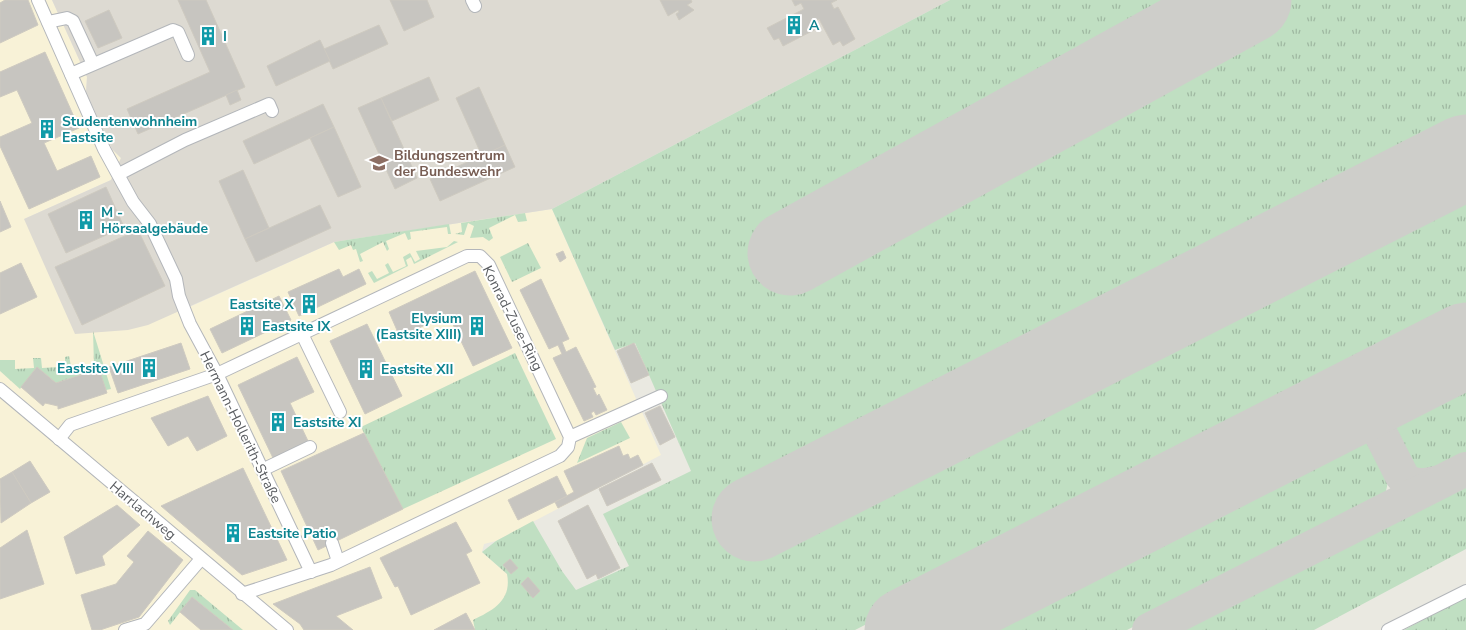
<svg xmlns="http://www.w3.org/2000/svg" width="1466" height="630" viewBox="0 0 1466 630" font-family="'Nunito Sans',sans-serif">
<style>
.commercial{fill:#f8f2d7}
.education{fill:#dddad2}
.grass{fill:url(#grass-tufts)}
.lines{fill:none;stroke-linecap:round;stroke-linejoin:round}
.taxiway{stroke:#cececa;stroke-width:34}
.runway{stroke:#cececa;stroke-width:85}
.building{fill:#c7c5c0;stroke:#cecac0}
.minor-casing{stroke:#b3b6ba;stroke-width:14}
.minor{stroke:#fff;stroke-width:12}
.labels{text-anchor:middle;stroke-width:4;stroke-linejoin:round;paint-order:stroke}
.culture-label{font-size:14px;font-weight:bold;fill:#0d838f;stroke:#fff;text-anchor:start}
.education-label{font-size:14px;font-weight:bold;fill:#785e54;stroke:#fff;text-anchor:start}
.street-label{font-size:14px;fill:#595c60;stroke:#fff}
</style>
<defs>
<pattern id="grass-tufts" width="24" height="20" patternUnits="userSpaceOnUse" patternTransform="scale(1.25)"><rect width="24" height="20" fill="#c0dfc2"/><path d="M3 7l-1-3M5 7V3M7 7l1-3M15 17l-1-3M17 17v-4M19 17l1-3" fill="none" stroke="#9fb8a1"/></pattern>
</defs>
<rect width="100%" height="100%" fill="#eae9e1"/>
<path class="commercial" d="M0,0H52L87,77L86,92L112,149L121,158L111,180L24,219L185,309L334,242L552,209L661,455L496,541L484,544L482,552L507,574L532,601L477,630H0Z"/>
<path class="education" d="M52,0H950L552,209L334,242L148,325L128,330L75,334L24,219L111,180L121,158L112,149L86,92L87,77Z"/>
<g class="grass">
<path d="M950,0H1466V319L855,630H475L473,620C494,610 512,600 507,574L482,552L496,541L533,521L562,571L576,590L629,566L603,514L691,471L635,343L615,350L552,209Z"/>
<path d="M525,213L527,221L518,222L515,215L489,228L493,238L489,241L483,237L470,238L474,226L468,223L464,235L455,234L462,232L461,223Z"/>
<path d="M449,224L451,234H448L447,227L410,232L411,239L408,240L405,233L386,241L389,249L387,251L383,242L360,254L363,261L360,262L356,249L353,250L351,245L339,250L334,242Z"/>
<path d="M454,241L458,242L414,264L411,257L406,260L408,266L374,283L368,273L372,271L377,279L389,273L385,265L388,263L393,272L406,266L403,257L410,253L415,262L420,259L416,251L447,247Z"/>
<path d="M528,243L541,268L512,282L500,257Z"/>
<path d="M93,331L111,389L106,390L98,369L56,383L37,367L20,389L0,371V360H15V369L34,368L33,358H41L42,368L59,367V372L65,371V357L69,356L71,366L94,365Z"/>
<path d="M515,353L556,439L403,509L361,427Z"/>
<path d="M1466,371V458C1453,464 1439,475 1423,473C1401,470 1383,429 1396,411C1409,395 1447,381 1466,371Z"/>
<path d="M621,422L630,438L577,463L587,438Z"/>
<path d="M1354,434C1359,435 1365,436 1369,438C1386,449 1394,482 1382,499L1127,630H960L1339,436Z"/>
<path d="M1466,479V549L1314,630H1169Z"/>
<path d="M190,590H195L243,630H233L192,597L170,625L168,621Z"/>
<path d="M1466,597V630H1404Z"/>
</g>
<g class="lines">
<g class="taxiway">
<path d="M1385,387L1371,401L1370,413L1402,476C1412,489 1427,485 1440,482"/>
<path d="M1149,630L1466,469"/>
</g>
<g class="runway">
<path d="M790,253L1249,0"/>
<path d="M754,519L1466,157"/>
<path d="M907,630L1466,345"/>
</g>
</g>
<g class="building">
<path d="M5,0H28L38,25L0,43V3Z"/>
<path d="M178,0H206L245,87L138,134L127,109L210,72Z"/>
<path d="M390,0H427L434,17L404,31Z"/>
<path d="M660,0H691L692,2L687,5L694,10L679,20L676,14L679,12L678,10L668,16Z"/>
<path d="M792,0H837L831,3L834,9L838,7L855,39L843,46L840,41L833,45L819,19L813,22L816,29L783,46L779,38L774,40L767,28L804,9L801,3L795,6Z"/>
<path d="M109,10L122,38L98,48L85,21Z"/>
<path d="M379,25L388,44L333,69L324,49Z"/>
<path d="M320,40L330,61L276,86L267,66Z"/>
<path d="M45,52L79,128L44,143L57,171L91,156L100,177L29,209L0,146V137L32,123L17,90L0,97V72Z"/>
<path d="M429,77L439,100L392,121L381,98Z"/>
<path d="M479,87L505,145L482,156L456,98Z"/>
<path d="M237,90L241,100L230,105L226,95Z"/>
<path d="M381,98L417,178L395,189L358,108Z"/>
<path d="M323,104L334,127L254,164L243,141Z"/>
<path d="M334,127L361,187L338,197L310,138Z"/>
<path d="M505,145L515,167L440,201L430,179Z"/>
<path d="M243,170L269,228L245,239L219,181Z"/>
<path d="M106,187L124,227L66,253L48,214Z"/>
<path d="M0,201L11,227L0,232Z"/>
<path d="M320,205L331,228L256,262L245,239Z"/>
<path d="M138,230L165,286L82,325L55,267Z"/>
<path d="M563,251L566,258L560,262L556,254Z"/>
<path d="M21,263L37,297L0,314V273Z"/>
<path d="M339,269L343,277L359,269L366,284L299,316L288,292Z"/>
<path d="M475,271L512,348L473,366L448,314L400,337L389,312Z"/>
<path d="M541,279L569,339L562,342L566,352L576,347L596,387L593,388L597,396L599,394L607,410L596,415L594,411L591,413L593,417L584,421L553,358L562,354L558,345L549,349L520,290Z"/>
<path d="M279,296L291,320L222,353L210,329Z"/>
<path d="M367,324L402,396L365,414L330,341Z"/>
<path d="M181,343L190,369L118,393L109,367Z"/>
<path d="M634,343L649,375L631,383L617,351Z"/>
<path d="M297,357L314,392L290,403L308,441L273,458L238,385Z"/>
<path d="M37,367L56,383L99,369L107,393L58,409V406L45,403L43,406L21,387Z"/>
<path d="M208,396L227,436L197,451L188,436L168,446L151,418Z"/>
<path d="M660,406L675,437L660,445L645,413Z"/>
<path d="M364,433L403,509L318,550L281,471Z"/>
<path d="M619,446L623,456L628,454L630,459L638,455L643,465L558,508L555,502L574,492L564,471Z"/>
<path d="M30,461L50,492L31,503L12,472Z"/>
<path d="M652,463L661,480L607,506L599,489Z"/>
<path d="M243,468L287,560L242,575L161,506Z"/>
<path d="M12,472L31,503L1,523L0,479Z"/>
<path d="M557,476L567,496L518,520L508,500Z"/>
<path d="M117,505L140,525L102,556L105,565L76,574L64,537Z"/>
<path d="M588,505L620,568L598,579L596,574L587,579L558,521Z"/>
<path d="M456,522L472,551L466,554L480,583L411,615L398,586L395,587L380,558Z"/>
<path d="M27,530L44,584L0,599V548Z"/>
<path d="M148,531L183,560L139,617L100,630H92L81,595L116,584L134,562L127,556Z"/>
<path d="M510,559L518,568L511,574L503,565Z"/>
<path d="M370,567L382,598L336,616L353,630H304L300,624L273,604Z"/>
<path d="M528,577L540,591L533,598L521,584Z"/>
<path d="M192,597L233,630H201L180,612Z"/>
<path d="M466,613L475,630H434Z"/>
</g>
<g class="lines">
<g class="minor-casing">
<g id="minor">
<path d="M38,0L104,149L133,202L150,224L176,279L179,296L190,324L217,374L311,572"/>
<path d="M472,0L475,6"/>
<path d="M48,22L67,18L73,21L93,64"/>
<path d="M71,74L173,30L178,32L188,55"/>
<path d="M119,174L185,140L269,104L272,111"/>
<path d="M302,334L340,412"/>
<path d="M0,389L287,630"/>
<path d="M570,437L661,396"/>
<path d="M59,439L70,425L217,374L467,256H480L489,265L570,437L568,447L560,456L331,565L242,594"/>
<path d="M262,470L310,447"/>
<path d="M332,543L338,561"/>
<path d="M125,630L145,624L201,559"/>
<path d="M1388,630L1466,591"/>
</g>
</g>
<use href="#minor" class="minor"/>
</g>
<defs>
<g id="building-bare" transform="scale(1.5)"><path d="M-4-6H4V6H1V3H-1V6H-4ZM-2.5-4.3h1.7v1.8h-1.7ZM.8-4.3h1.7v1.8H.8ZM-2.5-1h1.7V.8h-1.7ZM.8-1h1.7V.8H.8Z" fill="#0f9aa8" stroke="#fff" stroke-width="2.5" paint-order="stroke"/></g>
<g id="university-bare" transform="scale(1.5)"><path d="M0-5L7-2L0 1L-7-2ZM-4 1L0 2.5L4 1V4Q0 6-4 4Z" fill="#8d6e63" stroke="#fff" stroke-width="2.5" paint-order="stroke"/></g>
</defs>
<g fill-rule="evenodd">
<use href="#building-bare" x="794" y="25"/>
<use href="#building-bare" x="208" y="36"/>
<use href="#building-bare" x="47" y="129"/>
<use href="#university-bare" x="379" y="163"/>
<use href="#building-bare" x="86" y="220"/>
<use href="#building-bare" x="309" y="304"/>
<use href="#building-bare" x="247" y="326"/>
<use href="#building-bare" x="477" y="326"/>
<use href="#building-bare" x="149" y="368"/>
<use href="#building-bare" x="366" y="369"/>
<use href="#building-bare" x="278" y="422"/>
<use href="#building-bare" x="233" y="533"/>
</g>
<g class="labels">
<g class="culture-label">
<text x="809" y="30">A</text>
<text x="223" y="41">I</text>
<text x="62" y="126">Studentenwohnheim<tspan x="62" dy="16">Eastsite</tspan></text>
<text x="101" y="217">M -<tspan x="101" dy="16">Hörsaalgebäude</tspan></text>
<text x="294" y="309" text-anchor="end">Eastsite X</text>
<text x="462" y="323" text-anchor="end">Elysium<tspan x="462" dy="16">(Eastsite XIII)</tspan></text>
<text x="262" y="331">Eastsite IX</text>
<text x="134" y="373" text-anchor="end">Eastsite VIII</text>
<text x="381" y="374">Eastsite XII</text>
<text x="293" y="427">Eastsite XI</text>
<text x="248" y="538">Eastsite Patio</text>
</g>
<g class="education-label">
<text x="394" y="160">Bildungszentrum<tspan x="394" dy="16">der Bundeswehr</tspan></text>
</g>
<g class="street-label">
<text transform="translate(513 318) rotate(63)" y="5">Konrad-Zuse-Ring</text>
<text transform="translate(241 427) rotate(64)" y="5">Hermann-Hollerith-Straße</text>
<text transform="translate(143 510) rotate(40)" y="5">Harrlachweg</text>
</g>
</g>
</svg>
